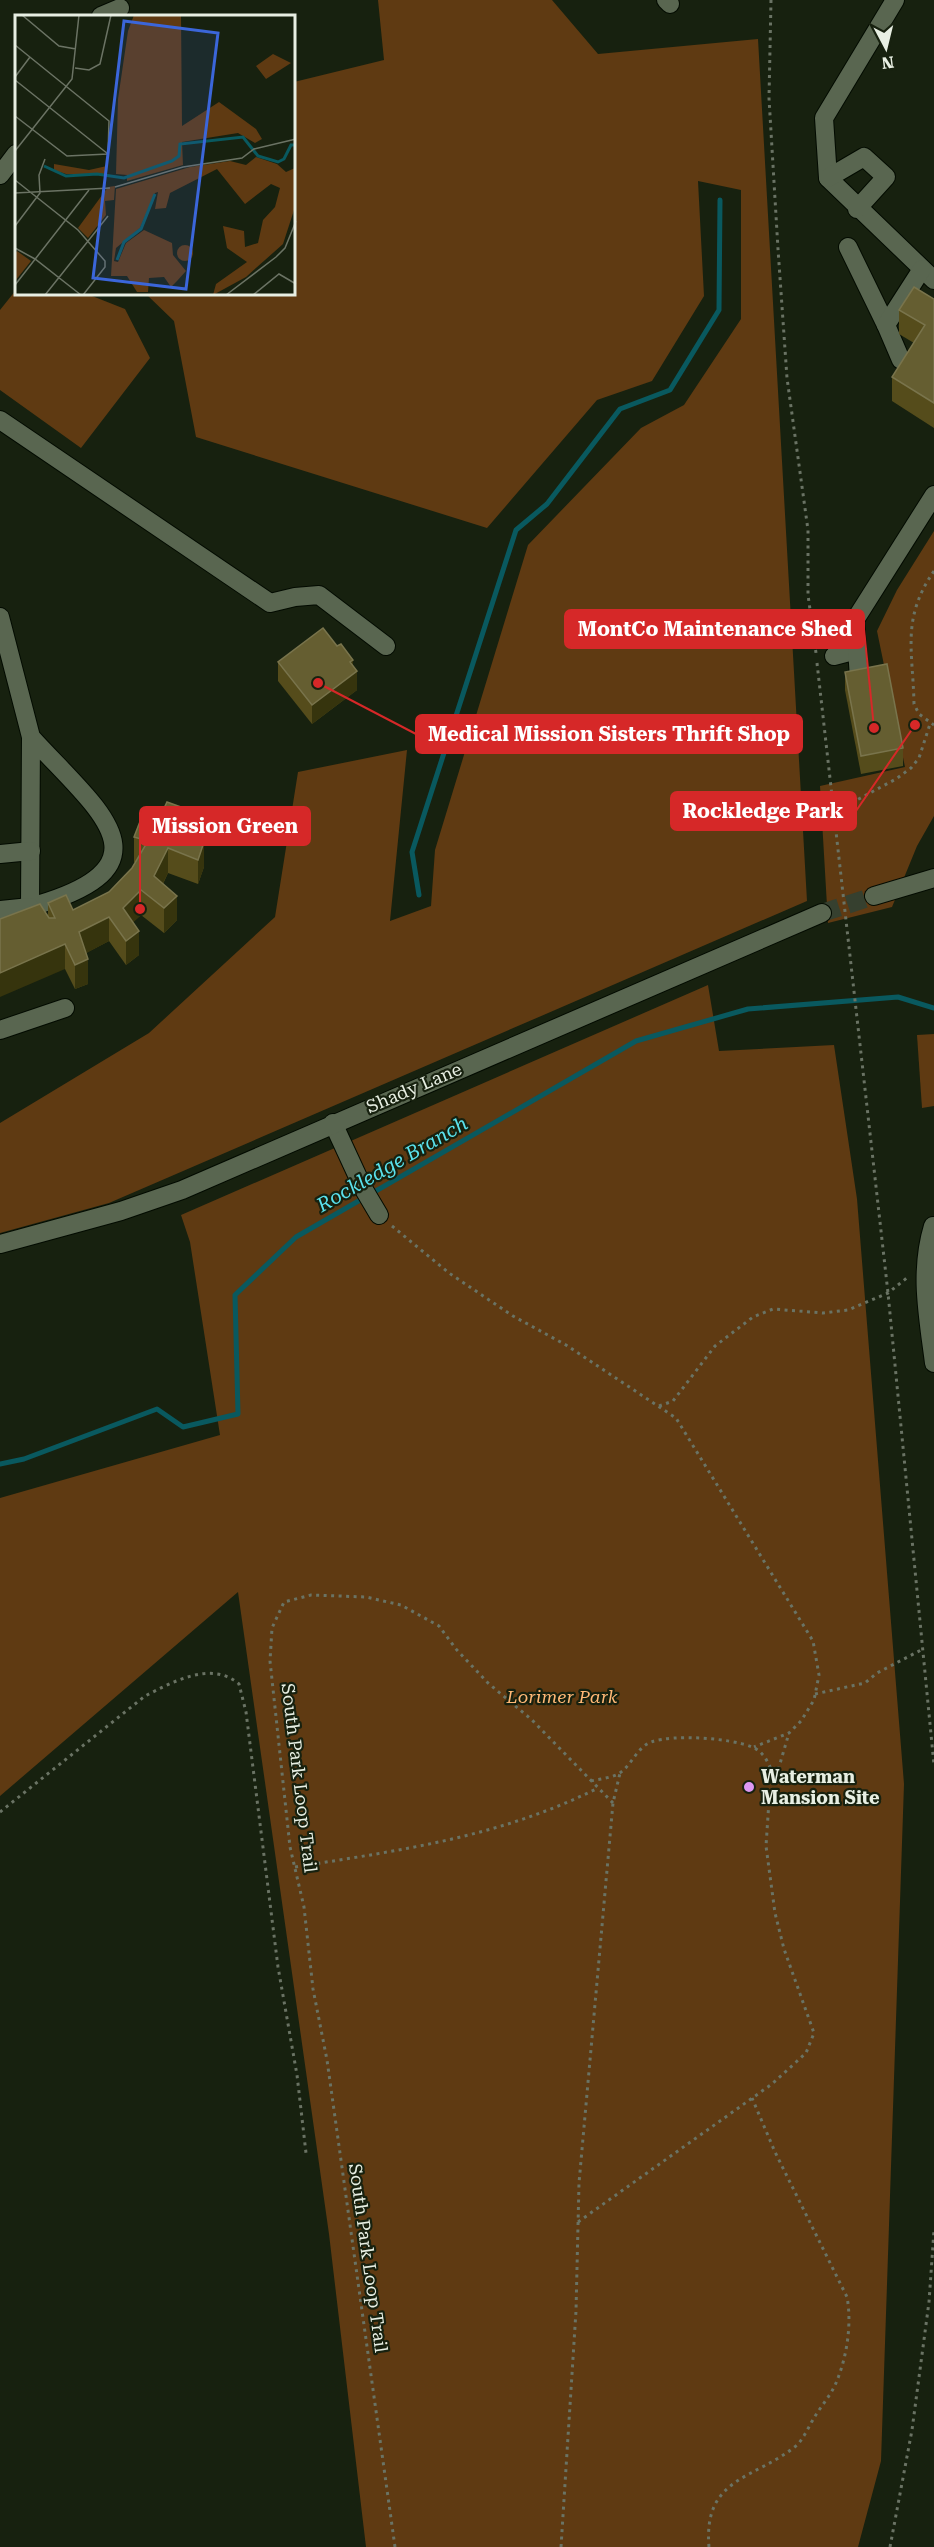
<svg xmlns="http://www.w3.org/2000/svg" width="934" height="2547" viewBox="0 0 934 2547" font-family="'Roboto Serif',serif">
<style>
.green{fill:#5f3a12}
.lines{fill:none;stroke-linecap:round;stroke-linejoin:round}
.stream{stroke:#09595f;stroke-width:5}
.minor-tunnel{stroke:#36402f;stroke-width:18;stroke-dasharray:18 9;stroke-linecap:butt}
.minor-casing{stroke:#030b00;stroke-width:20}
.path{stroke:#6a7364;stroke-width:3;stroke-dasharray:3 4.5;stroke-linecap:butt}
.minor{stroke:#596650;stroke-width:18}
.wall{fill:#554c1b}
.shaded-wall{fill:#36340d}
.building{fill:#655e31;stroke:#79744c;stroke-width:1.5}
.poi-dot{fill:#de98f2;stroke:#17210f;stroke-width:2}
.labels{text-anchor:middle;stroke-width:4.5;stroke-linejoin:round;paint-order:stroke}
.street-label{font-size:18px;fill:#e8efe3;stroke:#17210f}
.park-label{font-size:18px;font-style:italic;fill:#ffb876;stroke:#17210f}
.poi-label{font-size:18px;font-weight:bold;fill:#e8efe3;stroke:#17210f;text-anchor:start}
.water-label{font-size:20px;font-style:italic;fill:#5ae1ec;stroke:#17210f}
.inset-river{fill:none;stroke:#09595f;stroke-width:3}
.inset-road{fill:none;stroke:#6b7364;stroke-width:1.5}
.view{fill:#3b66da;fill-opacity:0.15;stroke:#3b66da;stroke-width:3}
.inset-edge{fill:none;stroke:#e8efe3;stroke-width:3}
.leader{fill:none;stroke:#d62828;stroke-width:2}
.callout-dot{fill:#d62828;stroke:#17210f;stroke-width:2}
.callout{fill:#d62828;stroke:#d62828;stroke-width:2}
.callout-label{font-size:20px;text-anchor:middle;font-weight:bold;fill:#fff}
</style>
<rect width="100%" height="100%" fill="#17210f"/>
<g class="green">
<path d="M378,0H552L598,54L758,39L807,901L109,1203L0,1233V1123L149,1033L275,917L298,772L407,750L390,921L431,906L435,850L528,545L641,428L684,405L741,319V190L698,181L704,296L652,381L597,400L487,528L196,437L174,321L146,294H294V82L384,60Z"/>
<path d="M16,290V294H87L125,309L150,358L81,448L0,390V310Z"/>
<path d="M934,531V816L917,846L892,907L828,923L820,786L905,767L877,631L897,590Z"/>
<path d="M708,985L719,1051L834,1045L857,1199L904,1784L881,2461L858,2547H366L329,2234L238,1592L0,1796V1498L220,1435L190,1242L181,1215Z"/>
<path d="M934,1034V1106L922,1108L917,1035Z"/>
</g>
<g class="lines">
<g class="stream">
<path d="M419,895L412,852L516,530L547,504L620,409L670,390L719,310L720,200"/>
<path d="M0,1464L24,1459L157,1409L183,1427L238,1414L235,1295L296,1237L636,1041L748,1009L898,997L934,1008"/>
</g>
<path class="minor-tunnel" d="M822,913L874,896"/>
<g class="minor-casing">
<g id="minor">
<path d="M666,0L670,4"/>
<path d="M895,0L824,118L828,178L934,280"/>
<path d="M101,16L120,8"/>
<path d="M0,175L16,154"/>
<path d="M828,178L864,157L886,177L857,209"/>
<path d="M848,247L886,325"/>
<path d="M901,360L886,325L922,269"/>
<path d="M0,420L270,603L295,597L319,595L386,646"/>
<path d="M0,617L31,737L30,907C179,866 96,809 31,737"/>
<path d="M834,656L857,650"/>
<path d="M859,678L855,620L934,495"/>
<path d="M0,854L31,851"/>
<path d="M874,896L934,878"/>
<path d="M0,910L30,907"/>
<path d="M0,1030L65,1008"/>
<path d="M333,1123L363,1188L379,1215"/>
<path d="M933,1226C919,1272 928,1316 934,1363"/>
<path d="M0,1244L121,1211L182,1190L822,913"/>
</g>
</g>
<g class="path">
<path d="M771,0L769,98L778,249L787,378L808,530V595L816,653"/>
<path d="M934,571C901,619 913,650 914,704L919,714L934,725"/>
<path d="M817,663L888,1293L934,1765"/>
<path d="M834,817L855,801L896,779L911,768L919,758L930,724"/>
<path d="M392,1226L449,1273L513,1316L566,1345L676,1418L813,1641L819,1675L814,1700L801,1721L789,1733L754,1747"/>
<path d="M659,1406L673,1401L715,1346L753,1317L773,1309L823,1313L848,1310L888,1293L908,1277"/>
<path d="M815,1694L865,1683L877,1673L923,1649"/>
<path d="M591,1781C600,1779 610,1778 618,1774C632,1766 636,1748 651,1742C674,1734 730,1738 752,1747C765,1752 769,1765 774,1776"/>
<path d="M0,1812L145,1696C173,1682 211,1660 239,1684L246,1712L278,1967L297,2075L306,2153"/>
<path d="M295,1867C402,1850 500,1837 598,1788"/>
<path d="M578,2222L772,2084L806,2053L814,2033L784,1949L775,1913L766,1846L769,1801L789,1733"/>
<path d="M395,2547L327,2060L313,1989L304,1907L290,1847L270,1661L272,1628L284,1602L311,1595L366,1597L401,1605L439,1626L456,1649L488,1683L532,1720L613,1803"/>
<path d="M561,2547L576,2311L579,2183L613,1803L620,1773"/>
<path d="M709,2547C703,2476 755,2480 797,2445C804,2438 809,2426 814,2418C821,2406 831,2395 836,2383C847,2357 852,2324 847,2297L775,2152L752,2098"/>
<path d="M890,2547L912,2430L929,2302L934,2230"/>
</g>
<use href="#minor" class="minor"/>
</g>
<g class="wall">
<path d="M934,299V428L892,401V377L914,343L899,334V310Z"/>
<path d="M278,662L353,666L357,690L312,724L278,681Z"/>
<path d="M845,672L903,748V766L861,774L845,690Z"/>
<path d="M156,825L192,836L191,838L204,867L198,884L168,873L163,884L177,920L164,933L141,915L133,922L139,955L126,965L109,941L86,953L88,984L75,989L65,969L48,916V903L73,910L109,892L132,868L135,862H134V837Z"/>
</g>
<g class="shaded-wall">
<path d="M353,660V674L357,671V690L312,724V705Z"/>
<path d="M192,811V836L184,854L182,836Z"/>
<path d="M204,842V867L198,884V860Z"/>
<path d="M168,848V873L154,901V876Z"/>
<path d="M141,890V915L123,932V908Z"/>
<path d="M177,896V920L164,933V908Z"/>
<path d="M109,917V941L79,957V932Z"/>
<path d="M139,931V955L126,965V941Z"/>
<path d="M65,944V969L0,997V973Z"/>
<path d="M88,959V984L75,989V965Z"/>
</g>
<g class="building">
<path d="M914,287L934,299V403L892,377L925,325L899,310Z"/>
<path d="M323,628L337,646L341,644L353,660L350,662L357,671L312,705L278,662Z"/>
<path d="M887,664L903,748L861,756L845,672Z"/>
<path d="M167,802L192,811L182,836L204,842L198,860L168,848L154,876L177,896L164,908L141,890L123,908L139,931L126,941L109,917L79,932L88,959L75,965L65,944L0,973V919L40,904L49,918H55L48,903L66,895L73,910L109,892L132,868L148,841L134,837L141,819L156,825Z"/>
</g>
<circle class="poi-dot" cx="749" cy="1787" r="6"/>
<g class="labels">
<g class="street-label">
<text transform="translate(414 1088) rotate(-23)" y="6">Shady Lane</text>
<text transform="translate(299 1778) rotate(83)" y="6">South Park Loop Trail</text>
<text transform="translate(368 2258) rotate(82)" y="6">South Park Loop Trail</text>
</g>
<g class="park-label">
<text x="562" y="1703">Lorimer Park</text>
</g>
<g class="poi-label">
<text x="761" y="1783">Waterman<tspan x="761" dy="21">Mansion Site</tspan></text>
</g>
<g class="water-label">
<text transform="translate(392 1164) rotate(-30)" y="7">Rockledge Branch</text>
</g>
</g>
<g transform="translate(15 15)">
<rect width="280" height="280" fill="#17210f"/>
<path d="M119,0H166L167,111L204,87L241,114L247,124L240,128L223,118L167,127L168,150L112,166V160L101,159L103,84L113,16ZM258,39L276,48L251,64L241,51ZM241,142L262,149L271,157L280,153V192L268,229L231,262L198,280L201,269L232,247L212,233L208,211L229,216L230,232L243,228L248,205L260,192L265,173L256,169L230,189L202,154L155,178L151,193L140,194L143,177L140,178L125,213L101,233L99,246L103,247L111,228L129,215L157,228L158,240L171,256L162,266L156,272L149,262L134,263L133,277H122L112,261H96L101,174L175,152L215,146L231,150ZM39,149L74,155L92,151V159H51L39,155ZM100,171L99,185L90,186L91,200L73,223L63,213L93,172ZM162 238a8 8 0 1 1 16 0a8 8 0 1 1-16 0ZM2,236L16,246L1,265L0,239Z" fill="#5f3a12"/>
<path class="inset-river" d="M29,151L51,161L82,159L109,163L157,146L164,141L165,129L228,122L243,141L263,147L269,144L276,130H281M102,245L109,227L126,214L140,179"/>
<path class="inset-road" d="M7,0L44,31L61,34M0,30L94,106L93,139M60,53L74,55L85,49L96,0M0,62L15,42M0,65L93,139M0,101L52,141L93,139M0,136L57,64L64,0M0,165L63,215L90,246V252L68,280M100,172L168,152L227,143L239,134L281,124M0,178L95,173M0,211L25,178L24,160L30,144M0,233L20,244L66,280M0,270L74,175M30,280L93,201M211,280L261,242L270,233L281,206M238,280L264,259L281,269"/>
<path class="view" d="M109,6L203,18L171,274L78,263Z"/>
<rect width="280" height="280" class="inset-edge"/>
</g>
<path class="leader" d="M874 728L864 629M318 683L416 734M915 725L856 811M140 909L140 826"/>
<g class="callout-dot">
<circle cx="874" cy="728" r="6"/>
<circle cx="318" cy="683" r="6"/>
<circle cx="915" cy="725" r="6"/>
<circle cx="140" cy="909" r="6"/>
</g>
<g class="callout">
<rect x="565" y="610" width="299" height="38" rx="6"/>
<rect x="416" y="715" width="386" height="38" rx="6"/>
<rect x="671" y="792" width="185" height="38" rx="6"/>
<rect x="140" y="807" width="170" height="38" rx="6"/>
</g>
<g class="callout-label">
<text x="715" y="636">MontCo Maintenance Shed</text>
<text x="609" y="741">Medical Mission Sisters Thrift Shop</text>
<text x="763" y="818">Rockledge Park</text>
<text x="225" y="833">Mission Green</text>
</g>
<g transform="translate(886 48) rotate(173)" stroke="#17210f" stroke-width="4.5" paint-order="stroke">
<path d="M0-4.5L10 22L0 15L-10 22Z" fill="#e8efe3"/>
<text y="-9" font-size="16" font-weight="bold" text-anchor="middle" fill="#e8efe3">N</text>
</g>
</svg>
